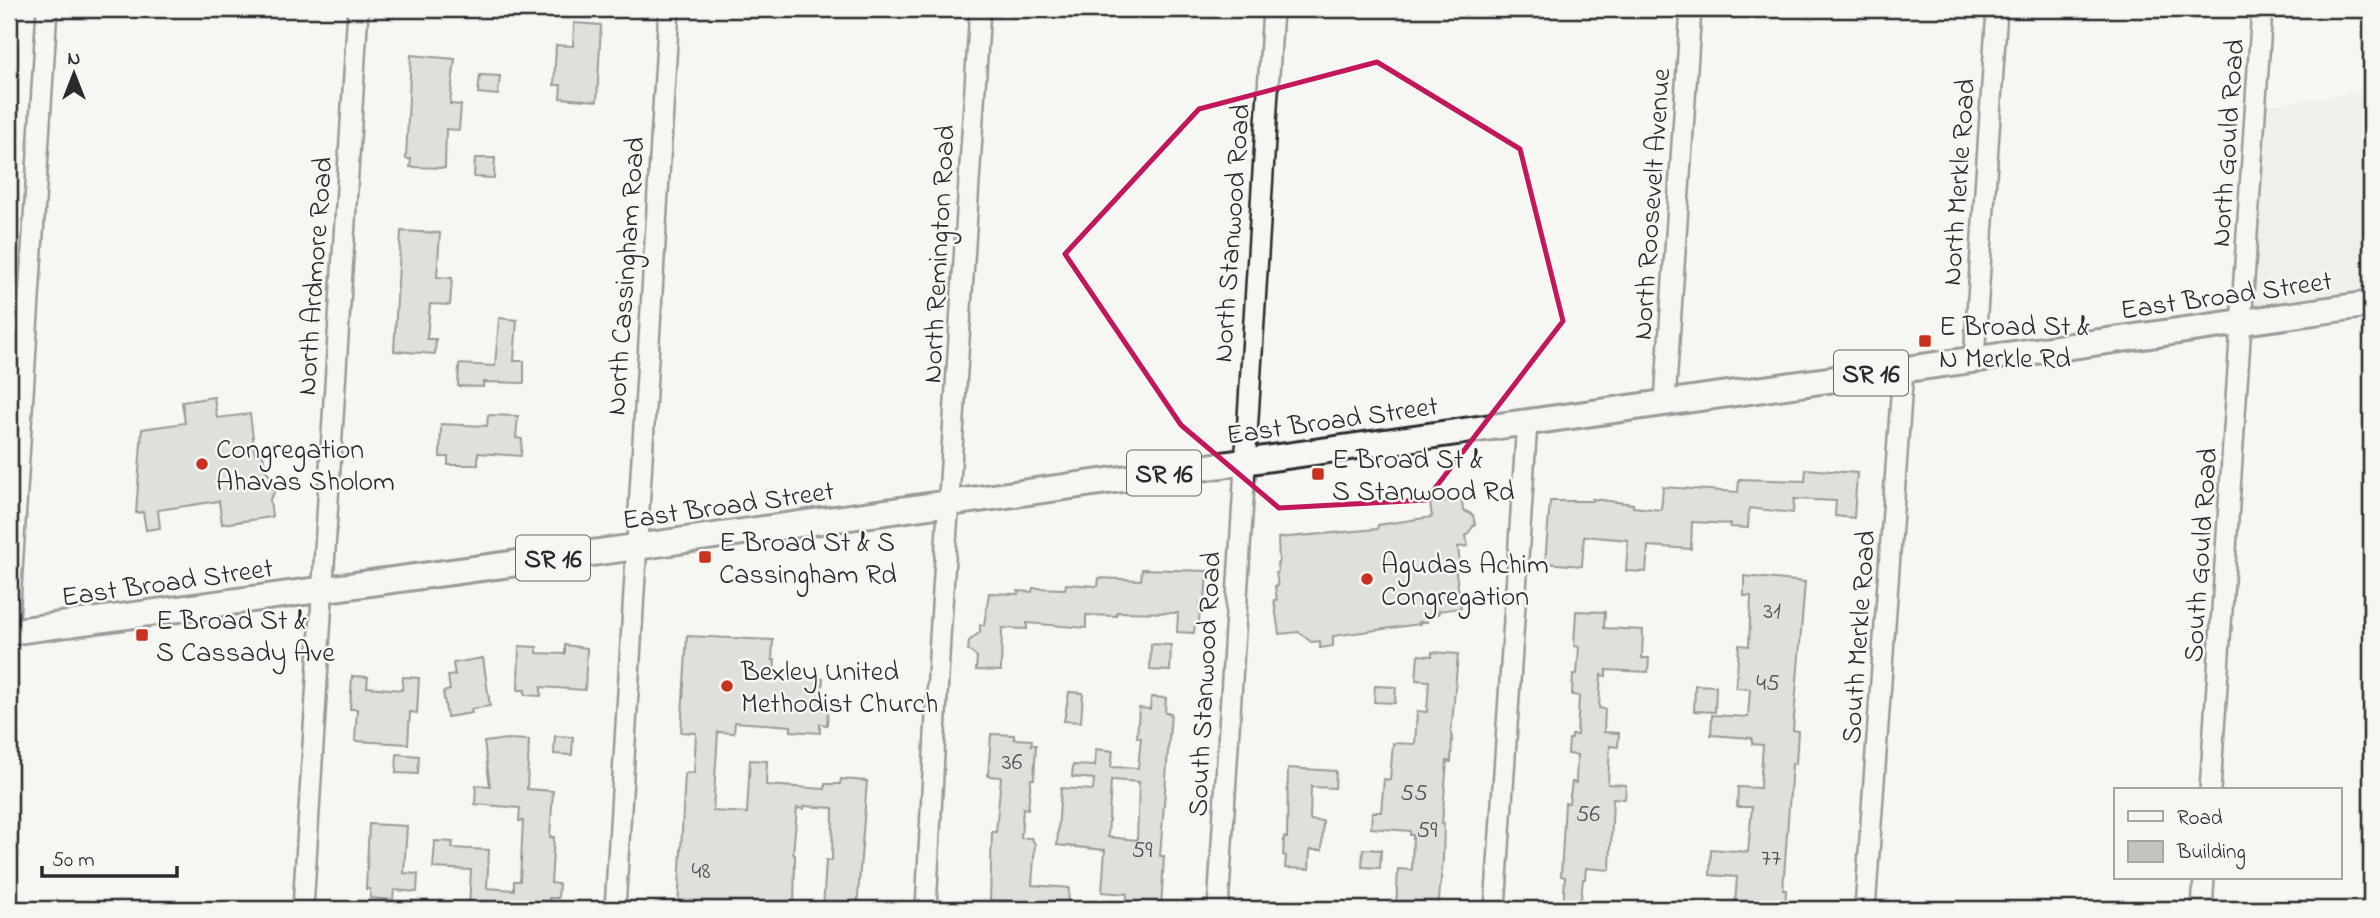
<svg xmlns="http://www.w3.org/2000/svg" width="2380" height="918" viewBox="0 0 2380 918" font-family="'Indie Flower',sans-serif">
<style>
.built{fill:#e7e7e3}
.building{fill:#c3c3c0;stroke:#2b2b2b;stroke-width:2;fill-rule:evenodd}
.lines{fill:none;stroke-linecap:round;stroke-linejoin:round}
.minor-casing{stroke:#2b2b2b;stroke-width:24}
.major-casing{stroke:#2b2b2b;stroke-width:30}
.minor{stroke:#f6f6f2;stroke-width:19}
.major{stroke:#f6f6f2;stroke-width:24}
.marked{fill:none;stroke:#c2185b;stroke-width:5;stroke-linejoin:round}
.poi-dot{fill:#c8321e;stroke:#f6f6f2;stroke-width:2.5}
.labels{text-anchor:middle;stroke-width:5;stroke-linejoin:round;paint-order:stroke}
.number-label{font-size:24px;fill:#515150}
.shield{fill:#f6f6f2;stroke:#686867;stroke-width:2}
.shield-label{font-size:26px;font-weight:bold;fill:#2b2b2b}
.street-label{font-size:28px;fill:#2b2b2b;stroke:#f6f6f2}
.poi-label{font-size:28px;fill:#2b2b2b;stroke:#f6f6f2;text-anchor:start}
</style>
<rect width="100%" height="100%" fill="#f6f6f2"/>
<filter id="ink" filterUnits="userSpaceOnUse"><feTurbulence type="fractalNoise" baseFrequency=".0143" numOctaves="2"/><feDisplacementMap in="SourceGraphic" scale="14" xChannelSelector="R" yChannelSelector="G"/><feConvolveMatrix kernelMatrix="1 2 1 2 8 2 1 2 1" color-interpolation-filters="sRGB"/></filter>
<g filter="url(#ink)">
<path class="built" d="M2371,91V301L2240,318L2253,107Z"/>
<g class="building">
<path d="M574,23L601,25L597,101L560,98L561,85H554L556,45L573,46Z"/>
<path d="M411,55L455,59L450,104L461,105L459,130L446,129L445,168L410,167L411,159H406Z"/>
<path d="M480,75L500,76L498,95L478,93Z"/>
<path d="M475,158H495L494,178L474,177Z"/>
<path d="M401,231L440,233L437,277L452,278L450,305L430,304L427,339H436L435,354L394,351Z"/>
<path d="M499,318L517,320L514,361H524V383L483,382V387L458,386L459,364L495,366Z"/>
<path d="M214,397L217,418L250,414L255,454L263,453L265,469L273,479L274,493L270,499L272,517L222,524L219,501L158,510L160,528L146,530L143,512L136,513L142,429L185,423L182,402Z"/>
<path d="M488,415L518,416L516,438L522,439L521,456L478,453V465H448V457H440L441,424L487,426Z"/>
<path d="M1806,469L1857,473L1854,518L1835,516L1836,501L1794,499L1793,513L1749,508L1748,528L1730,527L1731,524L1692,522L1691,549L1648,546L1646,572L1626,571L1628,540L1584,536L1582,566L1545,563L1550,501H1592V499L1633,504V507L1661,510L1663,487L1738,492L1739,479L1805,481Z"/>
<path d="M1462,499L1463,510L1473,515L1475,524L1466,536L1468,546L1458,547L1460,565L1455,566L1461,608L1438,611L1439,614L1426,616L1427,622H1419L1420,624L1333,636V646L1320,648V641L1311,642L1299,632L1279,634L1274,600H1277L1275,586H1278L1276,573L1278,572L1277,563H1279L1278,538L1377,529L1378,525L1432,517L1430,503Z"/>
<path d="M1142,569L1207,571L1205,603H1200L1199,624H1195L1194,633L1177,632L1178,613L1117,612L1116,616L1086,615V628L1027,623V629L1002,628L1001,671L976,670L977,657L968,650L969,641L980,632V625H984L989,593L1018,594V591L1032,592L1033,588L1065,589L1066,584L1098,586L1099,578L1141,580Z"/>
<path d="M1744,576L1805,582L1793,730L1798,731L1796,764H1792L1783,890H1786L1785,909H1751V905L1735,904L1737,877L1710,875L1711,849L1748,852L1752,807H1737L1738,787L1760,788L1763,745L1752,744V738L1711,735L1712,715L1748,717L1750,689L1736,688L1739,645L1749,646L1751,596H1744Z"/>
<path d="M1576,611L1605,612L1604,628L1643,630L1642,658H1649L1648,672L1606,670V676L1601,675L1599,708L1605,709L1604,732L1619,733L1618,747L1610,746L1608,784L1626,785L1625,799L1613,798L1610,870L1586,868L1585,879H1583L1580,909H1563L1565,877L1561,876L1565,803H1569L1572,782L1576,783L1577,755L1568,754L1569,739H1572V735H1577L1579,696L1572,695L1573,674H1577L1579,647L1574,646Z"/>
<path d="M687,636L773,640L772,660H775L774,676L823,679L821,710H828L827,725L820,724V733L791,731V726L735,722L734,733L718,732L713,811L747,813L750,760L767,761L766,785L825,789V784H840L841,779L867,781L857,909H823L826,860L832,861L833,808L804,806V809L797,808L793,854L795,855L794,909L716,905V909H678L685,773H694L696,733L681,732Z"/>
<path d="M1151,644L1171,645L1170,671L1150,670Z"/>
<path d="M565,645L587,648L585,690L541,687V696L525,695V690H518L519,646L537,647V653L565,654Z"/>
<path d="M1432,652L1458,654L1451,736L1452,737L1451,762L1447,761L1442,823H1444L1443,859L1438,909H1396L1398,869L1412,870L1413,835H1410V831L1371,828L1372,812H1381L1384,779L1390,780L1393,743L1415,744L1417,711L1427,712L1429,681L1416,680L1418,655L1432,656Z"/>
<path d="M483,658L490,706L471,709L472,713L447,717L443,692L450,690L448,676L455,675L453,663Z"/>
<path d="M352,676L368,677L367,687L402,690L403,677L419,678L417,713L410,712L408,744L355,741L357,709H350Z"/>
<path d="M1695,685L1716,686L1715,712L1694,711Z"/>
<path d="M1375,686L1396,687L1395,703L1374,702Z"/>
<path d="M1069,692L1083,693L1081,722L1064,721Z"/>
<path d="M1151,697L1166,698L1165,713H1171L1160,856H1164L1161,909L1126,907L1127,894L1102,892L1105,850L1057,845L1061,788L1093,790L1094,779L1072,777L1073,765L1095,766L1096,749L1113,751L1111,767L1138,768L1141,738L1137,737L1139,708L1150,709ZM1111,780L1139,782L1137,840L1108,837Z"/>
<path d="M991,734L1014,735V739L1032,740L1031,745H1036L1034,779H1031L1028,809L1023,808L1021,838H1031L1035,844L1032,885L1069,888L1068,909L1049,907V902L990,900L992,832H996L1001,777L988,776Z"/>
<path d="M555,736L573,737L572,755L554,754Z"/>
<path d="M506,739L529,740L527,789L553,791L550,837H554L551,883L559,884L558,898H549V909L469,908L471,870L433,868L435,841L453,842L452,848L489,850L487,888L514,890V881H520L523,821H519L520,808L475,804L476,785L490,786L484,742Z"/>
<path d="M397,754L419,756L418,774L396,773Z"/>
<path d="M1288,768L1336,771L1335,788L1311,787L1310,820L1323,821L1322,850H1310L1309,869L1285,868L1286,856L1283,855L1284,837L1287,838Z"/>
<path d="M369,824L407,826L404,873L418,874L417,892L394,890L393,900L370,898V889H366Z"/>
<path d="M1363,849L1381,850L1380,868L1362,867Z"/>
</g>
<g class="lines">
<g class="minor-casing">
<g id="minor">
<path d="M1974,359L1997,9"/>
<path d="M1665,402L1691,9"/>
<path d="M9,619L47,9"/>
<path d="M2210,790L2262,9"/>
<path d="M303,909L358,9"/>
<path d="M615,909L669,9"/>
<path d="M926,909L940,638L980,9"/>
<path d="M1218,909L1273,9"/>
<path d="M1495,909L1527,422"/>
<path d="M1865,909L1903,369"/>
<path d="M2202,909L2204,878"/>
</g>
</g>
<g class="major-casing">
<path id="major" d="M9,632L636,547L2371,304"/>
</g>
<use href="#minor" class="minor"/>
<use href="#major" class="major"/>
</g>
</g>
<path d="M0 0H2380V918H0ZM1377,62L1520,149L1563,321L1426,500L1279,508L1181,425L1065,254L1199,109Z" fill="#f6f6f2" fill-opacity=".55" fill-rule="evenodd"/>
<path class="marked" d="M1377,62L1520,149L1563,321L1426,500L1279,508L1181,425L1065,254L1199,109Z"/>
<g class="poi-dot">
<rect x="1918" y="334" width="14" height="14" rx="3.5"/>
<circle cx="202" cy="464" r="7"/>
<rect x="1311" y="467" width="14" height="14" rx="3.5"/>
<rect x="698" y="550" width="14" height="14" rx="3.5"/>
<circle cx="1367" cy="579" r="7"/>
<rect x="135" y="628" width="14" height="14" rx="3.5"/>
<circle cx="727" cy="686" r="7"/>
</g>
<g class="labels">
<g class="number-label">
<text x="1772" y="618">31</text>
<text x="1768" y="690">45</text>
<text x="1012" y="769">36</text>
<text x="1414" y="800">55</text>
<text x="1588" y="821">56</text>
<text x="1427" y="837">59</text>
<text x="1142" y="857">59</text>
<text x="1771" y="865">77</text>
<text x="701" y="878">48</text>
</g>
<g class="shield">
<rect x="1834" y="350.5" width="74" height="45" rx="5"/>
<rect x="1127" y="450.5" width="74" height="45" rx="5"/>
<rect x="516" y="535.5" width="74" height="45" rx="5"/>
</g>
<g class="shield-label">
<text x="1871" y="382">SR 16</text>
<text x="1164" y="482">SR 16</text>
<text x="553" y="567">SR 16</text>
</g>
<g class="street-label">
<text transform="translate(2226 143) rotate(-86)" y="10">North Gould Road</text>
<text transform="translate(1957 182) rotate(-86)" y="10">North Merkle Road</text>
<text transform="translate(1650 204) rotate(-86)" y="10">North Roosevelt Avenue</text>
<text transform="translate(1230 233) rotate(-86)" y="10">North Stanwood Road</text>
<text transform="translate(937 254) rotate(-87)" y="10">North Remington Road</text>
<text transform="translate(313 276) rotate(-86)" y="10">North Ardmore Road</text>
<text transform="translate(624 276) rotate(-86)" y="10">North Cassingham Road</text>
<text transform="translate(2226 294) rotate(-8)" y="10">East Broad Street</text>
<text transform="translate(1332 419) rotate(-8)" y="10">East Broad Street</text>
<text transform="translate(728 504) rotate(-8)" y="10">East Broad Street</text>
<text transform="translate(2199 555) rotate(-86)" y="10">South Gould Road</text>
<text transform="translate(167 581) rotate(-8)" y="10">East Broad Street</text>
<text transform="translate(1857 637) rotate(-86)" y="10">South Merkle Road</text>
<text transform="translate(1203 684) rotate(-87)" y="10">South Stanwood Road</text>
</g>
<g class="poi-label">
<text x="1939" y="335">E Broad St &amp;<tspan x="1939" dy="32">N Merkle Rd</tspan></text>
<text x="216" y="458">Congregation<tspan x="216" dy="32">Ahavas Sholom</tspan></text>
<text x="1332" y="468">E Broad St &amp;<tspan x="1332" dy="32">S Stanwood Rd</tspan></text>
<text x="719" y="551">E Broad St &amp; S<tspan x="719" dy="32">Cassingham Rd</tspan></text>
<text x="1381" y="573">Agudas Achim<tspan x="1381" dy="32">Congregation</tspan></text>
<text x="156" y="629">E Broad St &amp;<tspan x="156" dy="32">S Cassady Ave</tspan></text>
<text x="741" y="680">Bexley United<tspan x="741" dy="32">Methodist Church</tspan></text>
</g>
</g>
<rect width="2380" height="918" fill="none" stroke="#f6f6f2" stroke-width="35"/>
<rect x="18" y="18" width="2345" height="883" fill="none" stroke="#2b2b2b" stroke-width="2.5" filter="url(#ink)"/>
<rect x="2114" y="788" width="228" height="91" fill="#f6f6f2" stroke="#a5a5a2" stroke-width="2"/>
<rect x="2128" y="811" width="35" height="10" fill="#f6f6f2" stroke="#a5a5a2" stroke-width="2"/>
<text x="2177" y="824" font-size="21" fill="#2b2b2b">Road</text>
<rect x="2128" y="841" width="35" height="21" fill="#c3c3c0" stroke="#a5a5a2" stroke-width="2"/>
<text x="2177" y="858" font-size="21" fill="#2b2b2b">Building</text>
<g transform="translate(74 74)" stroke="#f6f6f2" stroke-width="5" paint-order="stroke">
<path d="M0-5L12 26L0 18L-12 26Z" fill="#2b2b2b"/>
<text y="-10" font-size="19" font-weight="bold" text-anchor="middle" fill="#2b2b2b">N</text>
</g>
<path d="M42 866v10h135v-10" fill="none" stroke="#2b2b2b" stroke-width="3.5"/>
<text x="52" y="866" font-size="21" fill="#2b2b2b" stroke="#f6f6f2" stroke-width="5" paint-order="stroke">50 m</text>
</svg>
